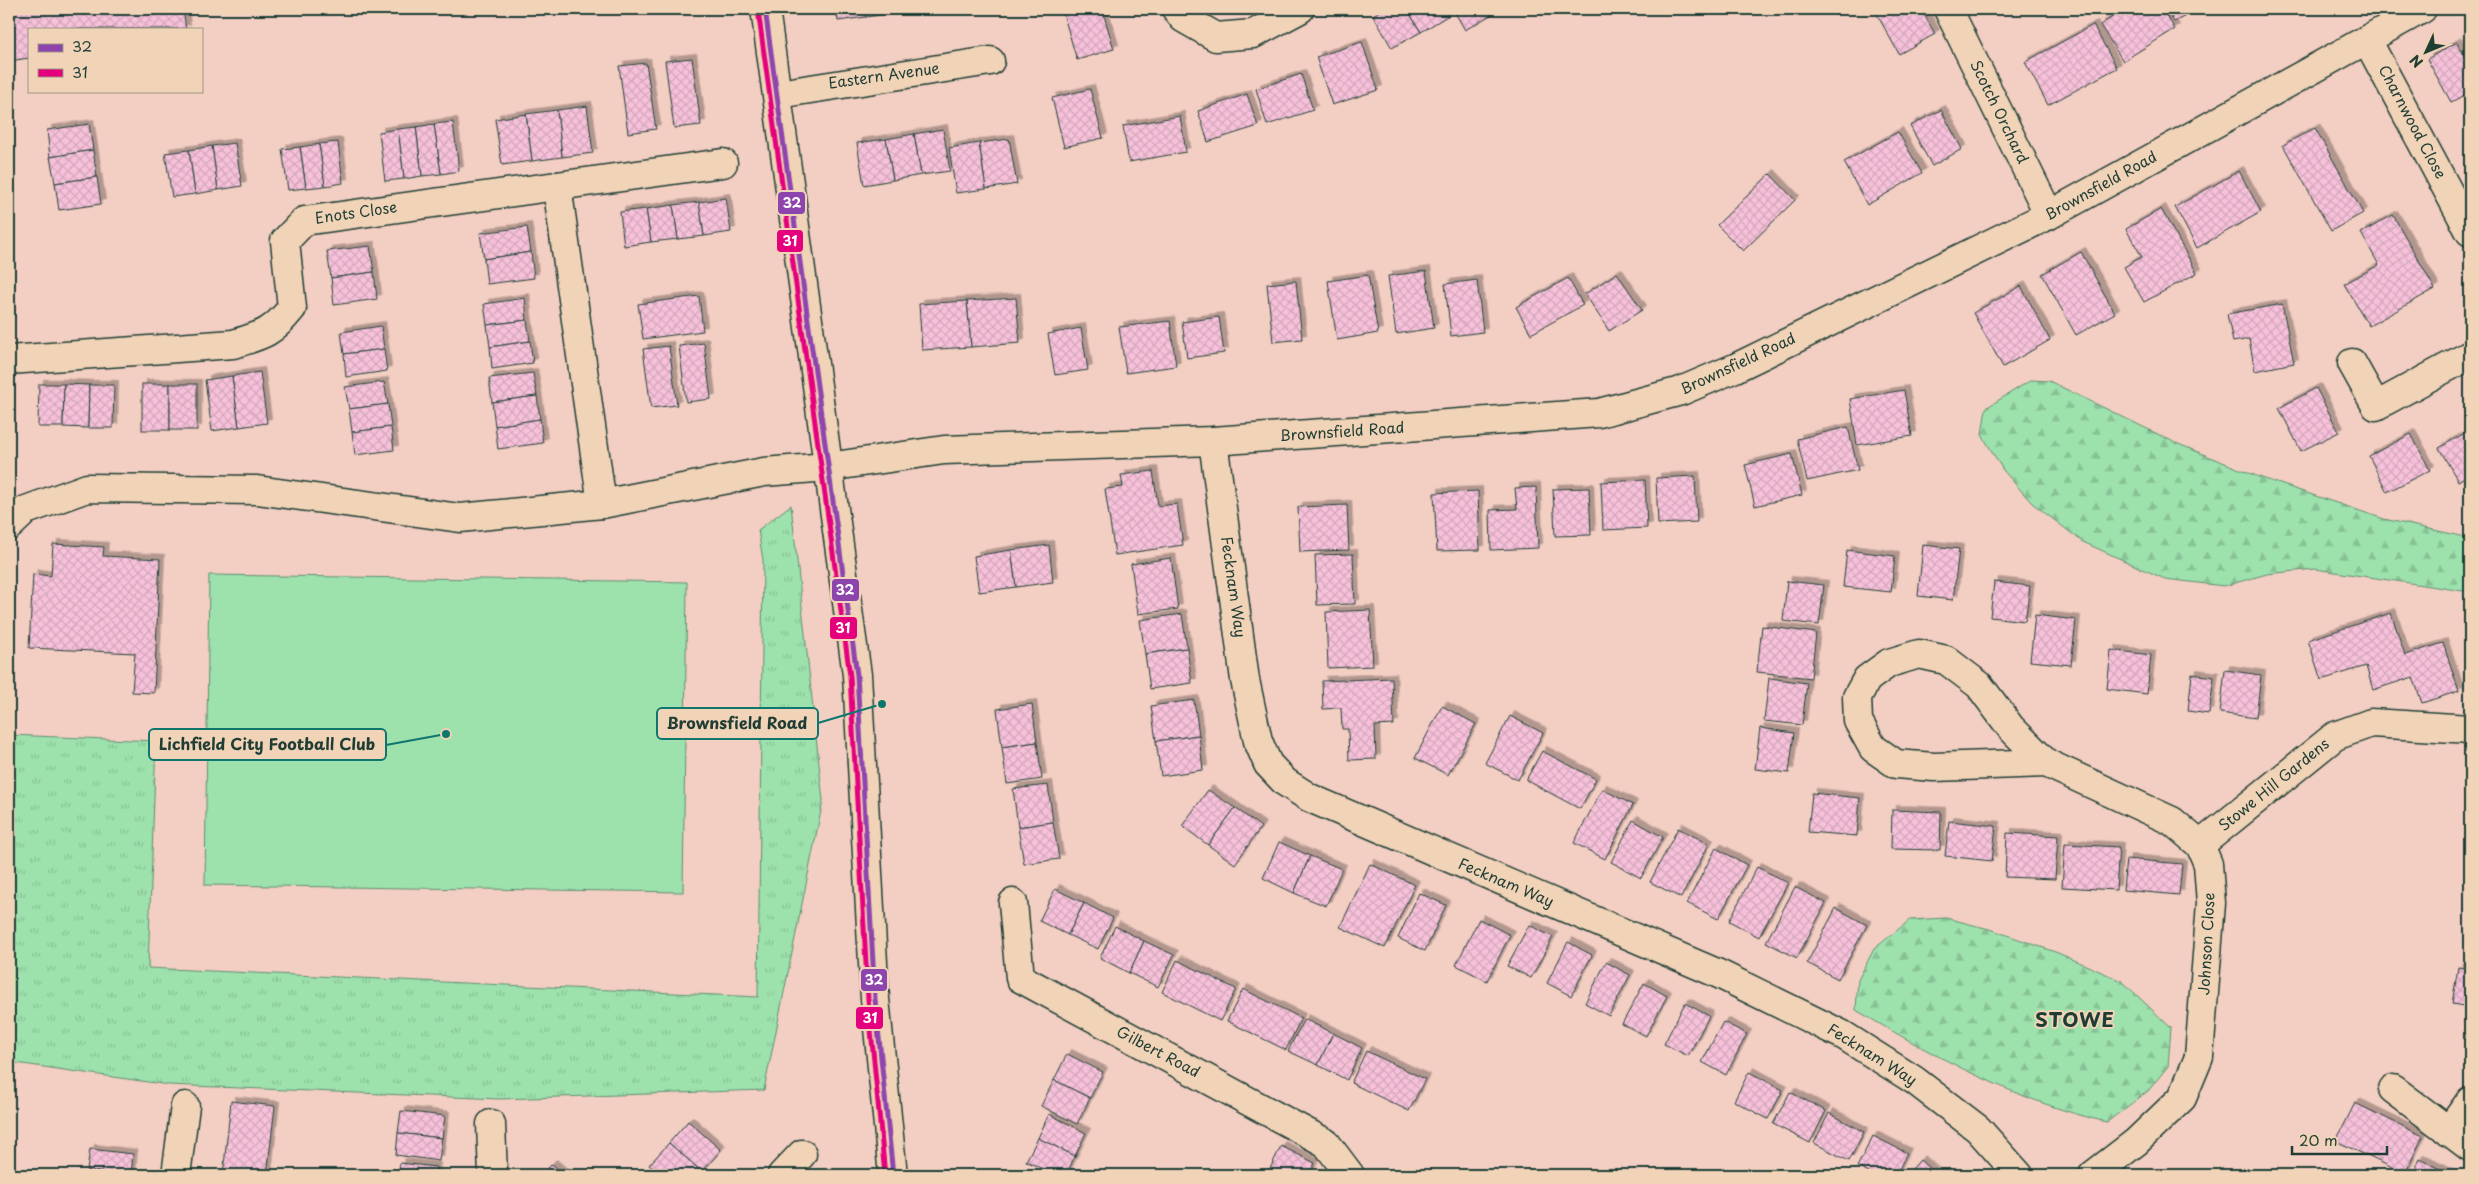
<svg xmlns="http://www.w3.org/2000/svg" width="2479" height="1184" viewBox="0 0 2479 1184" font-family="'Playpen Sans',sans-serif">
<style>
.grass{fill:url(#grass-tufts);stroke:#5e8f70}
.forest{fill:url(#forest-firs);stroke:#5e8f70}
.pitch{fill:#9de1ad;stroke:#5e8f70}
.building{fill:url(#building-cross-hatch);stroke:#1f3d34;filter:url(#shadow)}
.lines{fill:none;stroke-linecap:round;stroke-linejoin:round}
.minor-casing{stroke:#1f3d34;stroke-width:31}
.trunk-casing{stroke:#1f3d34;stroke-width:31}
.minor{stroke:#f1d3b7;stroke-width:28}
.trunk{stroke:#f1d3b7;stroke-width:28}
.bus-1-casing{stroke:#f1d3b7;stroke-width:9}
.bus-2-casing{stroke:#f1d3b7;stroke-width:9}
.bus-1{stroke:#8e44ad;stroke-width:5}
.bus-2{stroke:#e5007d;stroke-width:5}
.labels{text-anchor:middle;stroke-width:4;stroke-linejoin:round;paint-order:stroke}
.street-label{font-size:15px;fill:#1f3d34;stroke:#f1d3b7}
.district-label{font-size:20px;font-weight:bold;letter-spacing:1px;fill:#1f3d34;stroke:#f1d3b7}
.leader{fill:none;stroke:#0f766e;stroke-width:2}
.callout-dot{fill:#0f766e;stroke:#f1d3b7;stroke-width:2}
.callout{fill:#f1d3b7;stroke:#0f766e;stroke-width:2}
.callout-label{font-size:16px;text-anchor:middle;font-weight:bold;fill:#1f3d34}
.line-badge{stroke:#f1d3b7;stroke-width:2}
.badge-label{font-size:14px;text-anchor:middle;font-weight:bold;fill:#fff}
</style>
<defs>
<pattern id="grass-tufts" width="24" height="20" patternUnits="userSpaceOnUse" patternTransform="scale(1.25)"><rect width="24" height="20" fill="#9de1ad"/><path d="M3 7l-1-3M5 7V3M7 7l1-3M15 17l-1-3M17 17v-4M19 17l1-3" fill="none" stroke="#87c295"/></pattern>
<pattern id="forest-firs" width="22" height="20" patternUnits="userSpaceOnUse" patternTransform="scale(1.25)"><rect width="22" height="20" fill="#9de1ad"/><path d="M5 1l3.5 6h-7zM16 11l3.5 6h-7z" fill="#87c295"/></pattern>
<pattern id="building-cross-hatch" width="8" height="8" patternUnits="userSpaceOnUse" patternTransform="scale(1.25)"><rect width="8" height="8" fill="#f7c1da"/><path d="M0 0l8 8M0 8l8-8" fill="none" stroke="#d3a7bc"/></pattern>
<filter id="shadow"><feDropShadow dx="4.5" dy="-4.5" stdDeviation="0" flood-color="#0004"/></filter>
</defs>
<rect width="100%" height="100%" fill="#f3cec2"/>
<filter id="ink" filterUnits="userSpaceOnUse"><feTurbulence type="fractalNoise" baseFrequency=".02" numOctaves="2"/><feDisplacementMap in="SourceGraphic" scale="10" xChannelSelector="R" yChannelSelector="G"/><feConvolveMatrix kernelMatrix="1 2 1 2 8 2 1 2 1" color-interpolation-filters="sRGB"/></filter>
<g filter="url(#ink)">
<path class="grass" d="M791,505L823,801L764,1090L500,1099L169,1085L9,1062V735L156,741L148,968L758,997L763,560L758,530Z"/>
<g class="forest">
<path d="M2031,380L2049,381L2176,443L2259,477L2384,519L2470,538V592L2315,569L2267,574L2224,586L2165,579L2083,542L2032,503L2003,470L1982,435L1986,408Z"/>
<path d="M1946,918L1993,930L2058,953L2122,981L2171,1028L2168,1066L2148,1091L2107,1122C2018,1102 1934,1056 1856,1010L1858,980L1874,949L1910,920Z"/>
</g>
<path class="pitch" d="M209,575L687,582L683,892L205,885Z"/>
<g class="building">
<path d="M9,9H183L186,29H29V58L9,61Z"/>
<path d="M836,9H864L866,17L838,21Z"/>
<path d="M864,9H893L894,13L866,17Z"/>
<path d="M893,9H922L894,13Z"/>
<path d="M1079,9H1102L1114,49L1077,60L1063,13Z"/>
<path d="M1384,9H1407L1421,32L1392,48L1373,15Z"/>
<path d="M1407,9H1445L1449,15L1421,32Z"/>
<path d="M1453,9H1501L1465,30Z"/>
<path d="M1874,9H1921L1935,34L1899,54Z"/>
<path d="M2125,9H2162L2175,29L2123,61L2100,25Z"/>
<path d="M2166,9H2188L2191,13L2174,22Z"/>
<path d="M2093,25L2117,68L2048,105L2025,62Z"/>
<path d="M1362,42L1378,90L1332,105L1316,57Z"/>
<path d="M2457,42L2470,66V92L2451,102L2427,59Z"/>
<path d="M692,58L701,125L674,128L665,61Z"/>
<path d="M646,63L656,129L628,133L619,66Z"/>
<path d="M1301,74L1313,110L1267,125L1256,89Z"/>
<path d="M1090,89L1103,138L1064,147L1052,98Z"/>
<path d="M1247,94L1258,126L1208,142L1198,111Z"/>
<path d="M587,106L593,153L562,157L557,110Z"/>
<path d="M557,110L562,157L532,161L526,114Z"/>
<path d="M1941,110L1962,149L1932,166L1910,126Z"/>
<path d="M526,114L532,161L502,165L495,119Z"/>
<path d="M1180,116L1186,152L1129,162L1123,126Z"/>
<path d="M453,122L459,171L441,174L434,124Z"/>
<path d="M89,124L93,150L50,157L47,130Z"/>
<path d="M434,124L441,174L422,176L416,127Z"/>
<path d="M416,127L422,176L404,179L398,129Z"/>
<path d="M2315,128L2363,213L2331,231L2283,145Z"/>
<path d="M398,129L404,179L385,181L379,132Z"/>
<path d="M943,129L950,171L921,175L914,134Z"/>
<path d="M1898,132L1922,173L1867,205L1844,162Z"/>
<path d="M914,134L921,175L893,180L886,139Z"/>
<path d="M886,139L893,180L864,185L857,143Z"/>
<path d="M1009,139L1017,184L986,189L979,143Z"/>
<path d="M338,142L343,183L325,186L319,144Z"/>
<path d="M235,143L242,186L218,190L212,146Z"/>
<path d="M979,143L986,189L956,193L949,148Z"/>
<path d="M319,144L325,186L306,188L300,147Z"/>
<path d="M212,146L218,190L195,194L189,150Z"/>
<path d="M300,147L306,188L288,190L282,149Z"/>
<path d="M93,150L97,177L55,183L50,157Z"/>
<path d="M189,150L195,194L172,197L165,153Z"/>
<path d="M2239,171L2261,212L2197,248L2175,207Z"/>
<path d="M1770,174L1795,200L1743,251L1717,225Z"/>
<path d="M97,177L101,204L59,210L55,183Z"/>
<path d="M726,198L731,232L704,236L699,202Z"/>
<path d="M699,202L704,236L678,239L673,205Z"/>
<path d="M673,205L678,239L651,242L646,209Z"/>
<path d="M646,209L651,242L624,246L620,212Z"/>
<path d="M2161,209L2197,273L2144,302L2124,267L2142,257L2126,229Z"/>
<path d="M2393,215L2435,289L2369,326L2344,284L2379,265L2361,233Z"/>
<path d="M527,227L531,252L484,259L480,233Z"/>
<path d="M370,246L374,272L331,278L327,251Z"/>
<path d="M531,252L534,278L487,284L484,259Z"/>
<path d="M2081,252L2115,313L2076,335L2042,274Z"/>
<path d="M1426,271L1434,328L1396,334L1388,276Z"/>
<path d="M374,272L377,299L334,305L331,278Z"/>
<path d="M1617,273L1642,310L1609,331L1585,294Z"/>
<path d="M1368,275L1378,333L1337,340L1328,281Z"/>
<path d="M1568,278L1583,305L1531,334L1516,307Z"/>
<path d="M1477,280L1483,332L1451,336L1445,284Z"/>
<path d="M1296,281L1302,339L1273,342L1267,284Z"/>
<path d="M2021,286L2050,340L2003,367L1973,313Z"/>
<path d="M699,296L703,331L643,339L638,304Z"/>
<path d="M525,298L527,320L487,325L484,304Z"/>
<path d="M1016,298L1020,343L971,347L967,301Z"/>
<path d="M967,301L971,347L922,350L919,304Z"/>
<path d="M2282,304L2294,363L2255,371L2249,339L2233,342L2227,314Z"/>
<path d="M1219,317L1224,353L1187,358L1182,322Z"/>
<path d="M527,320L530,341L490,347L487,325Z"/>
<path d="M1170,321L1176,366L1126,373L1119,327Z"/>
<path d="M381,326L384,349L344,354L341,332Z"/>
<path d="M1081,328L1088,370L1055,375L1048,334Z"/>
<path d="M530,341L533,363L492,369L490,347Z"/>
<path d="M704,343L711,399L686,402L679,346Z"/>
<path d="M669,346L677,405L651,408L643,349Z"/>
<path d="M384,349L387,371L346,377L344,354Z"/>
<path d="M260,372L267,423L239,427L232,376Z"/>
<path d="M533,373L537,396L492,402L489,378Z"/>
<path d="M232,376L239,427L212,431L205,380Z"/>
<path d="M384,382L388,404L349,409L345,387Z"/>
<path d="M39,384H64L63,427H38Z"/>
<path d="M64,384L89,385L88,428L63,427Z"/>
<rect x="142" y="384" width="28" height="46"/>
<rect x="170" y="384" width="27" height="46"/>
<path d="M89,385H114L113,428H88Z"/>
<path d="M2316,388L2339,432L2301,451L2279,408Z"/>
<path d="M1904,390L1912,436L1857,445L1850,399Z"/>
<path d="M537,396L540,419L495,426L492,402Z"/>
<path d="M388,404L391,427L352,432L349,409Z"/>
<path d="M540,419L543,443L498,449L495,426Z"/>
<path d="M391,427L394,450L355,455L352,432Z"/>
<path d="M1848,427L1858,470L1807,481L1797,439Z"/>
<path d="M2470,430V474L2458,481L2439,448Z"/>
<path d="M2411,434L2430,470L2387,492L2369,456Z"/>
<path d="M1792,454L1802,495L1755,506L1745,465Z"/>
<path d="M1153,471L1158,506L1177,504L1183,545L1115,555L1105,489L1123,487L1121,475Z"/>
<path d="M1695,476L1697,522L1658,524L1656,478Z"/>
<path d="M1645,480L1647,528L1603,530L1601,482Z"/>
<path d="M1536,487L1538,548L1491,550L1490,510L1517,509L1515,488Z"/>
<path d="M1589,488L1591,535L1555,536L1553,489Z"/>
<path d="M1478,491L1480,550L1437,551L1434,493Z"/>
<path d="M1347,505L1349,550L1300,552L1298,507Z"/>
<path d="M53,544L104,547L103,556L160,559L154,693L132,692L135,653L29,648L33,574L51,576Z"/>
<path d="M1049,545L1053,582L1016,587L1011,550Z"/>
<path d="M1923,545L1959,549L1953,600L1918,596Z"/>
<path d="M1011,550L1016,587L979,592L974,556Z"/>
<path d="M1847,550L1895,556L1891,592L1843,587Z"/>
<path d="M1353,554L1355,604L1317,605L1315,555Z"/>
<path d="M1171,558L1178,609L1138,614L1131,564Z"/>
<path d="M1787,581L1824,585L1819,625L1783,621Z"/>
<path d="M1994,582L2030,586L2025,621L1990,617Z"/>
<path d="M1370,610L1373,666L1328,668L1326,612Z"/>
<path d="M2391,613L2405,655L2443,643L2459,691L2422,703L2413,677L2373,690L2366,666L2321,680L2308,640Z"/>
<path d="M1182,614L1187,648L1145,654L1140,620Z"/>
<path d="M2035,615L2076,620L2071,665L2030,661Z"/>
<path d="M1762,626L1816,633L1811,678L1757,672Z"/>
<path d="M1187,648L1192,683L1150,689L1145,654Z"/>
<path d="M2111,650L2151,655L2147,694L2107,689Z"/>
<path d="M2225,670L2261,675L2256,718L2220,713Z"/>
<path d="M2192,674L2214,677L2209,714L2188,711Z"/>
<path d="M1392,678L1394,725L1375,726L1376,759L1349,760L1348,729H1342L1341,708L1323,709L1322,681Z"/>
<path d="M1769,678L1807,683L1802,725L1764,721Z"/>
<path d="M1194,700L1199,735L1156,741L1151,706Z"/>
<path d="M1032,704L1037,742L1002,747L997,709Z"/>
<path d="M1442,706L1476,724L1448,775L1415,758Z"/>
<path d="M1510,716L1543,733L1518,780L1485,763Z"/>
<path d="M1760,728L1794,733L1789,773L1755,769Z"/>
<path d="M1199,735L1203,770L1161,776L1156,741Z"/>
<path d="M1037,742L1042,779L1007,784L1002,747Z"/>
<path d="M1542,751L1596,779L1580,809L1526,780Z"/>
<path d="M1048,785L1053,822L1018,827L1013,789Z"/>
<path d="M1602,789L1633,805L1605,859L1574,843Z"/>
<path d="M1208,790L1235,808L1208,845L1182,826Z"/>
<path d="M1812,793L1860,798L1857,836L1808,832Z"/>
<path d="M1235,808L1261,827L1235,864L1208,845Z"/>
<path d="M1892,810L1941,812L1940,850L1891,849Z"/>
<path d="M1633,820L1663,837L1641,878L1611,862Z"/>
<path d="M1949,821L1996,826L1992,861L1945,856Z"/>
<path d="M1053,822L1059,859L1024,864L1018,827Z"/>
<path d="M1678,828L1709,844L1681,898L1650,882Z"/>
<path d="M2007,833L2058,836L2055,879L2005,877Z"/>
<path d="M1279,842L1310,856L1294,893L1263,878Z"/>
<path d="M2065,844L2119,847L2116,890L2062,887Z"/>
<path d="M1716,848L1747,865L1718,919L1687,903Z"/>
<path d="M1310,856L1342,869L1326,906L1294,893Z"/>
<path d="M2126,859L2182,864L2179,895L2123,890Z"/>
<path d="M1370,864L1415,885L1385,948L1340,927Z"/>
<path d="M1757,867L1788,883L1759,937L1729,921Z"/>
<path d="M1795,887L1826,903L1797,958L1766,942Z"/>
<path d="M1055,889L1084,903L1068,935L1039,921Z"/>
<path d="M1419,893L1446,905L1425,951L1398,938Z"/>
<path d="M1084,903L1113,918L1098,949L1068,935Z"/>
<path d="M1836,908L1867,925L1838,979L1807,963Z"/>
<path d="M1479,919L1510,935L1487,981L1456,965Z"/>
<path d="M1529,925L1553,937L1531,978L1507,966Z"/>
<path d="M1115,926L1144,941L1129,973L1100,958Z"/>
<path d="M1144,941L1174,955L1158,987L1129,973Z"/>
<path d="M1568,942L1592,955L1571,996L1547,983Z"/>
<path d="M1177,960L1236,989L1220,1021L1162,992Z"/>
<path d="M1606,962L1630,975L1609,1016L1585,1003Z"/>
<path d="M2458,967L2470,969V1007L2452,1004Z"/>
<path d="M1644,983L1667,996L1646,1036L1622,1024Z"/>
<path d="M1243,989L1301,1018L1286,1050L1227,1021Z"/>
<path d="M1685,1003L1709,1016L1688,1056L1664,1044Z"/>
<path d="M1304,1019L1333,1033L1318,1065L1288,1051Z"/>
<path d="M1723,1022L1747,1034L1726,1075L1702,1062Z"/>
<path d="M1333,1033L1362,1048L1347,1080L1318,1065Z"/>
<path d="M1366,1051L1425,1079L1409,1111L1351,1083Z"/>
<path d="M1067,1054L1103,1072L1090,1098L1054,1080Z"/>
<path d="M1749,1072L1783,1090L1768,1119L1734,1101Z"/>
<path d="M1054,1080L1090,1098L1077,1124L1041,1106Z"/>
<path d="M1790,1092L1826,1111L1810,1143L1773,1124Z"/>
<path d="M231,1101L275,1106L267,1175H223Z"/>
<path d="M2355,1103L2423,1136L2405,1174L2336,1141Z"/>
<path d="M401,1111L445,1116L442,1138L398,1133Z"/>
<path d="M1829,1113L1864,1132L1849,1161L1814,1143Z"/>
<path d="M1049,1114L1086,1133L1075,1156L1038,1138Z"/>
<path d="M688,1121L721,1150L702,1172L669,1143Z"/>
<path d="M398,1133L442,1138L439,1161L396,1155Z"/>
<path d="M1873,1136L1907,1153L1896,1175H1873L1857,1167Z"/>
<path d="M1038,1138L1075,1156L1066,1175H1055L1026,1161Z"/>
<path d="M669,1143L702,1172L699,1175H661L649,1165Z"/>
<path d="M1281,1146L1315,1163L1309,1175H1267Z"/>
<path d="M90,1149L133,1154L131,1175L87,1171Z"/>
<path d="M2420,1159L2453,1175H2412Z"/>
<path d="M1920,1160L1937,1175H1907Z"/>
<path d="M400,1163L436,1167L435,1175H398Z"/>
<path d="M552,1164L565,1175H542Z"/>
<path d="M87,1171L121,1175H87Z"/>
</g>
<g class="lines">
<g class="minor-casing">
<g id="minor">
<path d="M1176,9L1183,18L1216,37L1253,34L1300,9"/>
<path d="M1948,9L2049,215"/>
<path d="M2367,40L2470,232"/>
<path d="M778,94L990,61"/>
<path d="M557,186L602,504"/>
<path d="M9,360L233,344C263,335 272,333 292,308L285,241L304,221L723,163"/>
<path d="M2352,363L2376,406L2470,355"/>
<path d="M1213,441L1245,680L1258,741L1268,764L1285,782L1310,798L1719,974L1843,1035L1914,1080L1978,1129L2019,1175"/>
<path d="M9,526L26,510L87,488L257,490L460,518L602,504L764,472L828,467L944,450L1213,441L1599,413L1681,391L1735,368L2049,215L2422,9"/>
<path d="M2046,763L1934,767L1896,764L1873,748L1858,721L1857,697L1867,679L1889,663L1919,654L1946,660L1979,685L2011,728L2046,763L2172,821L2200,845L2208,864L2211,903L2199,1057L2182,1098L2136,1142L2093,1175"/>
<path d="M2200,845L2335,736L2371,723L2470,729"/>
<path d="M1013,903L1020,978L1326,1143L1350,1175"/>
<path d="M2393,1089L2470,1147"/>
<path d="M491,1124L493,1175"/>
<path d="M2448,1132L2470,1101"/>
<path d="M176,1175L185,1106"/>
<path d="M782,1175L802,1154"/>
</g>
</g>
<g class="trunk-casing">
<path id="trunk" d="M765,9L857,675L875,999L893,1175"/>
</g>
<use href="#minor" class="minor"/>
<use href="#trunk" class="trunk"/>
<g class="bus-1-casing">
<path id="bus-1" d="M765,9L857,675L875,999L893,1175"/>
</g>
<g class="bus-2-casing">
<path id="bus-2" d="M758,10L850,676L868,999L885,1175"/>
</g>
<use href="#bus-1" class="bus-1"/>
<use href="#bus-2" class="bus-2"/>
</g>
</g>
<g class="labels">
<g class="street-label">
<text transform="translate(884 76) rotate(-8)" y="5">Eastern Avenue</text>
<text transform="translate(1999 112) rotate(64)" y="5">Scotch Orchard</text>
<text transform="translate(2412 122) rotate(62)" y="5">Charnwood Close</text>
<text transform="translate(2101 186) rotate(-29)" y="5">Brownsfield Road</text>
<text transform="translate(356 213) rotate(-8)" y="5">Enots Close</text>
<text transform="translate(1738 364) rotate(-25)" y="5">Brownsfield Road</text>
<text transform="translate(1342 432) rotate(-4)" y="5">Brownsfield Road</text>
<text transform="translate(1233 587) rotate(82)" y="5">Fecknam Way</text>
<text transform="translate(2274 785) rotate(-39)" y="5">Stowe Hill Gardens</text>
<text transform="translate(1506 883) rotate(23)" y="5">Fecknam Way</text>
<text transform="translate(2207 944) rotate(-87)" y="5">Johnson Close</text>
<text transform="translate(1158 1052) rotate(28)" y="5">Gilbert Road</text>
<text transform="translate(1872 1055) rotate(32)" y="5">Fecknam Way</text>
</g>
<g class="district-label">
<text x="2075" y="1027">STOWE</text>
</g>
</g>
<path class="leader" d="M882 704L818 723M446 734L386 745"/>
<g class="callout-dot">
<circle cx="882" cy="704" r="5"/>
<circle cx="446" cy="734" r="5"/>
</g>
<g class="callout">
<rect x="657" y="708" width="161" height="31" rx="5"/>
<rect x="149" y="729" width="237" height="31" rx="5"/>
</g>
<g class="callout-label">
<text x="737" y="729">Brownsfield Road</text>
<text x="267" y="750">Lichfield City Football Club</text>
</g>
<g class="line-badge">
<rect x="777" y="191" width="29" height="24" rx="5" fill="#8e44ad"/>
<rect x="776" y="229" width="28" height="24" rx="5" fill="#e5007d"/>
<rect x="831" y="578" width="29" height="24" rx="5" fill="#8e44ad"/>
<rect x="829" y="616" width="29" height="24" rx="5" fill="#e5007d"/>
<rect x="860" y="968" width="28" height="24" rx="5" fill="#8e44ad"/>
<rect x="855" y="1006" width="29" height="24" rx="5" fill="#e5007d"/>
</g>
<g class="badge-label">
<text x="792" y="208">32</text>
<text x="790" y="246">31</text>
<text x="845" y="595">32</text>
<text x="843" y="633">31</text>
<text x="874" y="985">32</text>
<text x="870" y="1023">31</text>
</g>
<rect width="2479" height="1184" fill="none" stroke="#f1d3b7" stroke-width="30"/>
<rect x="15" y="15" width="2449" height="1154" fill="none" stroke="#1f3d34" stroke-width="2" filter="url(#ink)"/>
<rect x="28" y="28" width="175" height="65" fill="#f1d3b7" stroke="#9d9783"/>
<rect x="38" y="44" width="25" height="8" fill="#8e44ad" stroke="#9d9783"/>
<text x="72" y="52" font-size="15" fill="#1f3d34">32</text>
<rect x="38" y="69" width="25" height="8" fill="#e5007d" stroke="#9d9783"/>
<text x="72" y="78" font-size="15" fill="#1f3d34">31</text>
<g transform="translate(2426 52) rotate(226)" stroke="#f1d3b7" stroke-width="4" paint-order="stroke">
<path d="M0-4L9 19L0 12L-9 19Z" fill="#1f3d34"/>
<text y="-8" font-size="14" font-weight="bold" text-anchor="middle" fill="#1f3d34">N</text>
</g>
<path d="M2292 1146v8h95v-8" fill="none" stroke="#1f3d34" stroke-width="2.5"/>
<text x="2299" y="1146" font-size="15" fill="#1f3d34" stroke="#f1d3b7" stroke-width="4" paint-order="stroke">20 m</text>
</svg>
